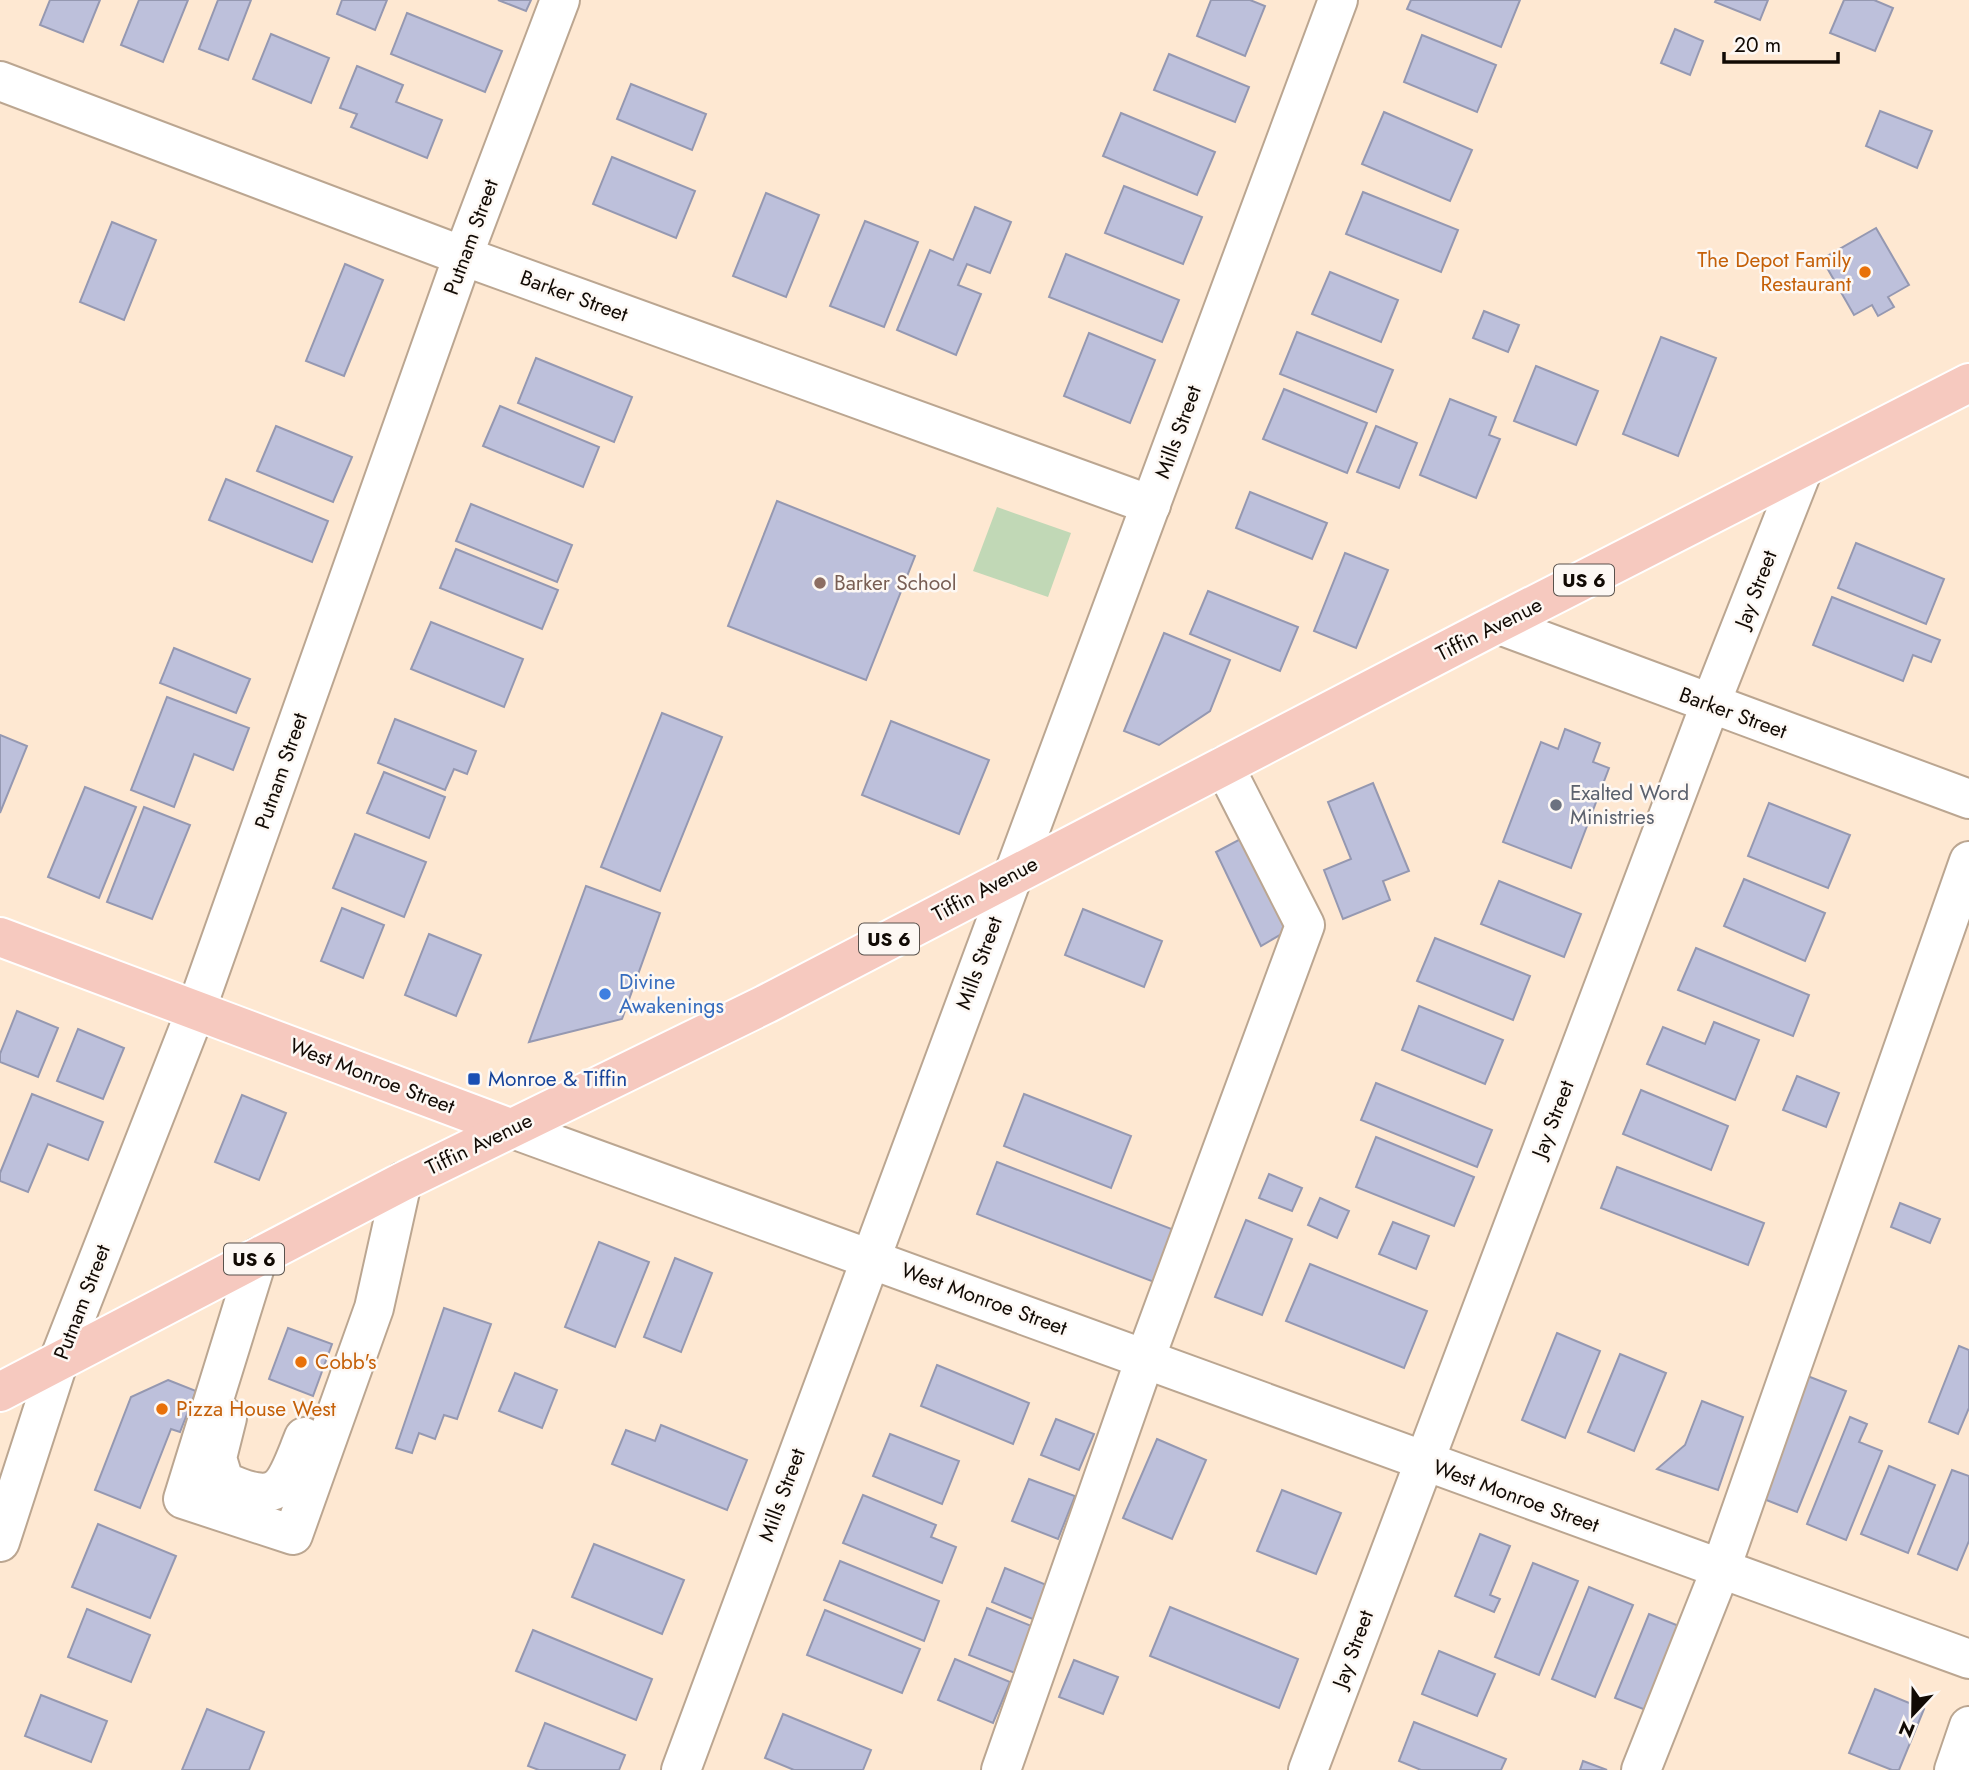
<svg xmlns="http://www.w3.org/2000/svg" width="1969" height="1770" viewBox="0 0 1969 1770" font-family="Jost,sans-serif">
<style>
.green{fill:#c1d8b6}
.building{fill:#bdc0db;stroke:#9598b1;stroke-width:2}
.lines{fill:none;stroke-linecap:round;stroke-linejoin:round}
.minor-casing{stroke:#bba691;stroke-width:42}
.major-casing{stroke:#fff;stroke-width:42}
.minor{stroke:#fff;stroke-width:38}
.major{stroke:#f6c9bf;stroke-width:38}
.food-dot{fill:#e8710a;stroke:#fdf8f4;stroke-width:2.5}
.education-dot{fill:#8d6e63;stroke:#fdf8f4;stroke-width:2.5}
.worship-dot{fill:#6b7280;stroke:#fdf8f4;stroke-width:2.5}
.shop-dot{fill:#3f7fe0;stroke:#fdf8f4;stroke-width:2.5}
.transit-dot{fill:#1a4fb4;stroke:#fdf8f4;stroke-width:2.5}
.labels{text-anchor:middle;stroke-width:5;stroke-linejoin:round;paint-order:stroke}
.shield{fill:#fdf8f4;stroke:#58514c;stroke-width:2}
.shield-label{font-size:19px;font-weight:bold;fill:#110a04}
.street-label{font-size:21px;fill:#110a04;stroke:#fdf8f4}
.food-label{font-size:21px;fill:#c56008;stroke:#fdf8f4;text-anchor:start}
.education-label{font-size:21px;fill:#785e54;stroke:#fdf8f4;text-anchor:start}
.worship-label{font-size:21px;fill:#5b616d;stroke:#fdf8f4;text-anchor:start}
.shop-label{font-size:21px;fill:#366cbe;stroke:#fdf8f4;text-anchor:start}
.transit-label{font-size:21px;fill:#164399;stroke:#fdf8f4;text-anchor:start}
</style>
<rect width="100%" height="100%" fill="#fee8d2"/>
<path class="green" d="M997,507L1071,533L1048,597L973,571Z"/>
<g class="building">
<path d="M50,0H100L83,42L40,25Z"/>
<path d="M139,0H188L163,62L121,45Z"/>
<path d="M218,0H251L228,60L199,49Z"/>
<path d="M342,0H387L375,30L337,14Z"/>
<path d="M498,0H531L526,11Z"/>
<path d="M1211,0H1250L1265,6L1245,56L1197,36Z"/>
<path d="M1411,0H1520L1501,47L1407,9Z"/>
<path d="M1716,0H1768L1760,20L1715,2Z"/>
<path d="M1844,0H1874L1893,8L1875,51L1830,33Z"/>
<path d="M407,13L502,51L485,92L391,54Z"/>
<path d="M1675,29L1703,41L1690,75L1661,63Z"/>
<path d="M271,34L329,58L311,103L253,79Z"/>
<path d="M1422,35L1496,65L1477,112L1404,82Z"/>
<path d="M1169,54L1249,87L1235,122L1154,90Z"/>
<path d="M357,66L403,85L396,102L442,120L427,158L351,127L357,114L340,108Z"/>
<path d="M631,84L706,114L692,150L617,119Z"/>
<path d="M1880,111L1932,131L1917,168L1866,146Z"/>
<path d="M1384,112L1472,150L1450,201L1362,164Z"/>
<path d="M1121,113L1215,152L1197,195L1103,156Z"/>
<path d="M612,157L695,191L676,238L593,204Z"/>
<path d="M1124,186L1202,217L1183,264L1105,233Z"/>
<path d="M1363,192L1458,230L1441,272L1346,234Z"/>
<path d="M766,193L819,215L786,297L733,276Z"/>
<path d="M975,207L1011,222L990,273L967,264L958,285L981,294L956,355L897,330L930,250L953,260Z"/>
<path d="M865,221L918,242L884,327L830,306Z"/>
<path d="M112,222L156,240L124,320L80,302Z"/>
<path d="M1876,228L1909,285L1888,297L1894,307L1878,316L1872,305L1854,315L1822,259Z"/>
<path d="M1066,254L1179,300L1162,342L1049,297Z"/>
<path d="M345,264L383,280L344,376L306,361Z"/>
<path d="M1330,272L1398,300L1381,342L1312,314Z"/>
<path d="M1484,311L1519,325L1508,352L1473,338Z"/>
<path d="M1297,332L1393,370L1376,412L1280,374Z"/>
<path d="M1089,333L1155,360L1130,423L1064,396Z"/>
<path d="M1661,337L1716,358L1678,456L1623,434Z"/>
<path d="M536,358L632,397L614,442L518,403Z"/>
<path d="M1536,366L1598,391L1576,445L1514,421Z"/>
<path d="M1284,389L1367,423L1347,473L1263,439Z"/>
<path d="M1450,399L1496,417L1489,435L1500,439L1476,498L1420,475Z"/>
<path d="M500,406L599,447L583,487L483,446Z"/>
<path d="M276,426L352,457L333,502L257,471Z"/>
<path d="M1376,426L1417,443L1399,488L1357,472Z"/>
<path d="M226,479L328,521L312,562L209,520Z"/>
<path d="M1250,492L1327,523L1312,559L1236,528Z"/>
<path d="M777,501L915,556L866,680L728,626Z"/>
<path d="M471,504L572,545L557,582L456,541Z"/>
<path d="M1856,543L1944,579L1926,624L1838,588Z"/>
<path d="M456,549L558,590L542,629L440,588Z"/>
<path d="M1345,553L1388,570L1356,648L1314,631Z"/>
<path d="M1208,591L1298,627L1280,671L1190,634Z"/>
<path d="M1832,597L1940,640L1931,662L1913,655L1903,681L1813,645Z"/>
<path d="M431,622L523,659L504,707L411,669Z"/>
<path d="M1164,633L1230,660L1210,711L1159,745L1124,731Z"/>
<path d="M174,648L250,679L236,713L160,683Z"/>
<path d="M167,697L249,728L233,770L194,754L174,807L131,790Z"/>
<path d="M662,713L722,737L660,891L601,867Z"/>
<path d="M395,719L476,751L467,774L454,769L445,790L378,763Z"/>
<path d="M891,721L989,760L959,834L862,795Z"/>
<path d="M1565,729L1600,743L1593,762L1609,768L1571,868L1503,842L1541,742L1558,749Z"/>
<path d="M0,735L27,746L0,813Z"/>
<path d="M384,772L445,797L429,838L367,813Z"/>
<path d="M1373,783L1409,871L1383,881L1390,900L1343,919L1324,870L1351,859L1328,802Z"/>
<path d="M85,787L136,807L99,898L48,877Z"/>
<path d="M1769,803L1850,835L1828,888L1748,856Z"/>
<path d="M144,807L190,825L152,919L107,902Z"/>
<path d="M355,834L426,862L404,917L333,888Z"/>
<path d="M1248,835L1297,925L1261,946L1216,852Z"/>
<path d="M1744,879L1825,913L1805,961L1724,926Z"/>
<path d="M1499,881L1581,914L1564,957L1481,924Z"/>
<path d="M586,886L660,913L622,1019L529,1042Z"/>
<path d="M342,908L384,925L363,978L321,961Z"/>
<path d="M1083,909L1162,941L1144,987L1065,955Z"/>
<path d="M429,934L481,955L456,1016L405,995Z"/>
<path d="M1435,938L1530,976L1513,1020L1417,981Z"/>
<path d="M1696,948L1809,995L1793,1036L1678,990Z"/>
<path d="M1419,1006L1503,1040L1485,1084L1402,1050Z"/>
<path d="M17,1011L58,1028L38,1077L0,1062V1054Z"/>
<path d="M1714,1022L1759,1040L1735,1100L1647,1064L1663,1027L1705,1044Z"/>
<path d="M78,1029L124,1048L103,1099L57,1081Z"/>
<path d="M1797,1076L1839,1093L1826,1127L1783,1110Z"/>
<path d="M1376,1083L1492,1130L1477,1167L1361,1120Z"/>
<path d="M1641,1090L1728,1126L1711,1170L1623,1134Z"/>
<path d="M32,1094L103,1122L88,1160L48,1144L28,1192L0,1181V1173Z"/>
<path d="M1024,1094L1131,1136L1111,1188L1004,1146Z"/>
<path d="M242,1095L286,1113L259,1180L215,1162Z"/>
<path d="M1376,1137L1474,1177L1454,1226L1356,1187Z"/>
<path d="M997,1162L1182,1233L1162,1285L977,1214Z"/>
<path d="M1617,1167L1764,1223L1748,1265L1601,1208Z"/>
<path d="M1269,1174L1302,1188L1292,1211L1259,1198Z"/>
<path d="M1320,1198L1349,1211L1337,1238L1308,1225Z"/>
<path d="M1900,1203L1940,1219L1930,1243L1891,1227Z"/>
<path d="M1246,1220L1292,1239L1262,1315L1215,1297Z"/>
<path d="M1393,1222L1429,1236L1416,1269L1379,1254Z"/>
<path d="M599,1242L649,1262L615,1347L565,1327Z"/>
<path d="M675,1258L712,1273L681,1352L644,1337Z"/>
<path d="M1310,1264L1427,1311L1404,1368L1286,1321Z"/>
<path d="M444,1308L491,1324L457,1419L444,1415L435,1439L419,1433L412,1453L396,1448Z"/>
<path d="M288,1328L332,1344L313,1396L269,1379Z"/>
<path d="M1557,1333L1600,1351L1565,1438L1522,1420Z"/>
<path d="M1959,1346L1969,1350V1408L1958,1434L1929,1422Z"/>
<path d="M1620,1354L1666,1373L1634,1451L1588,1432Z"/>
<path d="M937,1365L1029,1403L1013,1444L921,1406Z"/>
<path d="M515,1373L557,1390L542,1428L499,1411Z"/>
<path d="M1805,1375L1846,1391L1797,1512L1756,1496Z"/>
<path d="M168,1380L196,1391L180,1432L171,1429L140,1508L95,1490L131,1397Z"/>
<path d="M1702,1401L1743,1417L1718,1490L1657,1469L1685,1445Z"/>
<path d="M1850,1417L1867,1424L1859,1442L1882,1451L1846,1540L1807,1524Z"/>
<path d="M1056,1419L1094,1434L1079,1470L1041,1455Z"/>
<path d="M661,1425L747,1460L727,1510L612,1464L626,1430L655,1441Z"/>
<path d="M890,1434L959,1461L942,1504L873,1476Z"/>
<path d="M1157,1439L1206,1460L1172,1539L1123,1518Z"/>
<path d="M1889,1466L1935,1485L1908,1553L1861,1534Z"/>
<path d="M1952,1470L1969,1476V1541L1957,1570L1918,1554Z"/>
<path d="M1029,1479L1075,1496L1058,1539L1012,1521Z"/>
<path d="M1282,1490L1341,1513L1316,1574L1257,1551Z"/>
<path d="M863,1495L936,1525L931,1537L956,1547L942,1583L843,1543Z"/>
<path d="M98,1524L176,1556L150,1618L72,1587Z"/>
<path d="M1480,1534L1510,1546L1490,1595L1500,1599L1494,1612L1455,1596Z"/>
<path d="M594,1544L684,1580L662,1634L572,1597Z"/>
<path d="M840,1561L939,1601L924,1641L824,1600Z"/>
<path d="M1533,1563L1578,1581L1539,1675L1495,1657Z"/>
<path d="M1005,1568L1049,1586L1035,1620L992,1602Z"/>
<path d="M1589,1587L1633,1605L1595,1697L1552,1679Z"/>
<path d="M1170,1607L1298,1659L1279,1708L1150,1656Z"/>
<path d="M987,1608L1034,1627L1015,1673L969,1655Z"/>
<path d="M87,1609L150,1635L131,1682L68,1657Z"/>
<path d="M825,1610L920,1649L902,1693L807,1655Z"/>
<path d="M1649,1614L1689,1630L1656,1714L1615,1698Z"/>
<path d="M533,1630L652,1679L636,1720L516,1671Z"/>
<path d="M1439,1651L1495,1674L1477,1716L1422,1694Z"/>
<path d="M955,1659L1010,1682L993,1723L938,1700Z"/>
<path d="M1074,1660L1118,1677L1103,1714L1059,1697Z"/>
<path d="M1875,1689L1924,1709L1899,1770H1892L1849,1753Z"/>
<path d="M41,1695L107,1721L91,1762L25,1736Z"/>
<path d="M207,1709L264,1732L249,1770H182Z"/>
<path d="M783,1714L871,1750L863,1770H794L765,1758Z"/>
<path d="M1414,1722L1506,1759L1501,1770H1421L1399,1761Z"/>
<path d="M545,1723L625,1755L619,1770H539L528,1766Z"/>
<path d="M1583,1761L1607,1770H1580Z"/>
</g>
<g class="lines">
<g class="minor-casing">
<g id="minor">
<path d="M0,81L463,256L1151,505"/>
<path d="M1497,624L1969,799"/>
<path d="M510,1128C997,1302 1481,1486 1969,1659"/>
<path d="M258,1257L183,1499L293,1535L374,1308L402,1182"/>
<path d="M227,1418L217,1458L224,1481C282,1508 284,1486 304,1437"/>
<path d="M0,1542L59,1360L196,1010L463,256L560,0"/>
<path d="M681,1770L1338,0"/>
<path d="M1001,1770L1145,1359L1305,925L1224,766"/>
<path d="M1308,1770L1710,705L1803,469"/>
<path d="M1641,1770L1720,1571L1969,861"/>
<path d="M1954,1770L1969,1726"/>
</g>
</g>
<g class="major-casing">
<g id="major">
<path d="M0,937L510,1128"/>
<path d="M0,1392L402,1182L766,1004L1497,624L1969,383"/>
</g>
</g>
<use href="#minor" class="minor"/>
<use href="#major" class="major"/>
</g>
<g class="food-dot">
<circle cx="1865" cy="272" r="7"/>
<circle cx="301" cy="1362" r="7"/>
<circle cx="162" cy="1409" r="7"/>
</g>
<circle class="education-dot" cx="820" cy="583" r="7"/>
<circle class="worship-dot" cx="1556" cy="805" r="7"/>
<circle class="shop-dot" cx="605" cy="994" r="7"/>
<rect class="transit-dot" x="467" y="1072" width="14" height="14" rx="3.5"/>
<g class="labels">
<g class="shield">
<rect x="1554" y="564.5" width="60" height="31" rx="5"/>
<rect x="859" y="923.5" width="60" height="31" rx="5"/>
<rect x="224" y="1243.5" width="60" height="31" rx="5"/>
</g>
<g class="shield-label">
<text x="1584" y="587">US 6</text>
<text x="889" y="946">US 6</text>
<text x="254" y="1266">US 6</text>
</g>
<g class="street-label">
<text transform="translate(471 237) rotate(-70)" y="7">Putnam Street</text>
<text transform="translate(574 296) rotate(20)" y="7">Barker Street</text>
<text transform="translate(1178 432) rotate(-70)" y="7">Mills Street</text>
<text transform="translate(1756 589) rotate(-69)" y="7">Jay Street</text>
<text transform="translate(1489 629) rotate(-27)" y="7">Tiffin Avenue</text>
<text transform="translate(1733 713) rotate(20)" y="7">Barker Street</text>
<text transform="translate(281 771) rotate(-71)" y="7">Putnam Street</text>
<text transform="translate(985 889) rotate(-28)" y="7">Tiffin Avenue</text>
<text transform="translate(979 963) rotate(-70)" y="7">Mills Street</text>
<text transform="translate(372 1076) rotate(21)" y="7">West Monroe Street</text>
<text transform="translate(1553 1119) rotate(-69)" y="7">Jay Street</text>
<text transform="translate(479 1144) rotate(-26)" y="7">Tiffin Avenue</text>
<text transform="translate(984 1299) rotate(20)" y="7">West Monroe Street</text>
<text transform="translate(82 1302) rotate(-69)" y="7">Putnam Street</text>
<text transform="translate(782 1495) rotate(-70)" y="7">Mills Street</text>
<text transform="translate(1516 1496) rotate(20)" y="7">West Monroe Street</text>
<text transform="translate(1353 1649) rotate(-70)" y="7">Jay Street</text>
</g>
<g class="food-label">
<text x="1851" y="267" text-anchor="end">The Depot Family<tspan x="1851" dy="24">Restaurant</tspan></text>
<text x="315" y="1369">Cobb's</text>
<text x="176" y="1416">Pizza House West</text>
</g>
<g class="education-label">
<text x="834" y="590">Barker School</text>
</g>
<g class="worship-label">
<text x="1570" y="800">Exalted Word<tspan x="1570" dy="24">Ministries</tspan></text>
</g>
<g class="shop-label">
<text x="619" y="989">Divine<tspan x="619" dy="24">Awakenings</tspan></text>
</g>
<g class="transit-label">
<text x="488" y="1086">Monroe &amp; Tiffin</text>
</g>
</g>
<g transform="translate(1913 1714) rotate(202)" stroke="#fdf8f4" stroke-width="5" paint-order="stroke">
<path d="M0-5L12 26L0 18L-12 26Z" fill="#110a04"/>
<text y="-10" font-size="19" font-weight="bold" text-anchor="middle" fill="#110a04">N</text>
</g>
<path d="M1724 52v10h114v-10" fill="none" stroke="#110a04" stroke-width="3.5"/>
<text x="1734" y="52" font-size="21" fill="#110a04" stroke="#fdf8f4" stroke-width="5" paint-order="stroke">20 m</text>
</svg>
